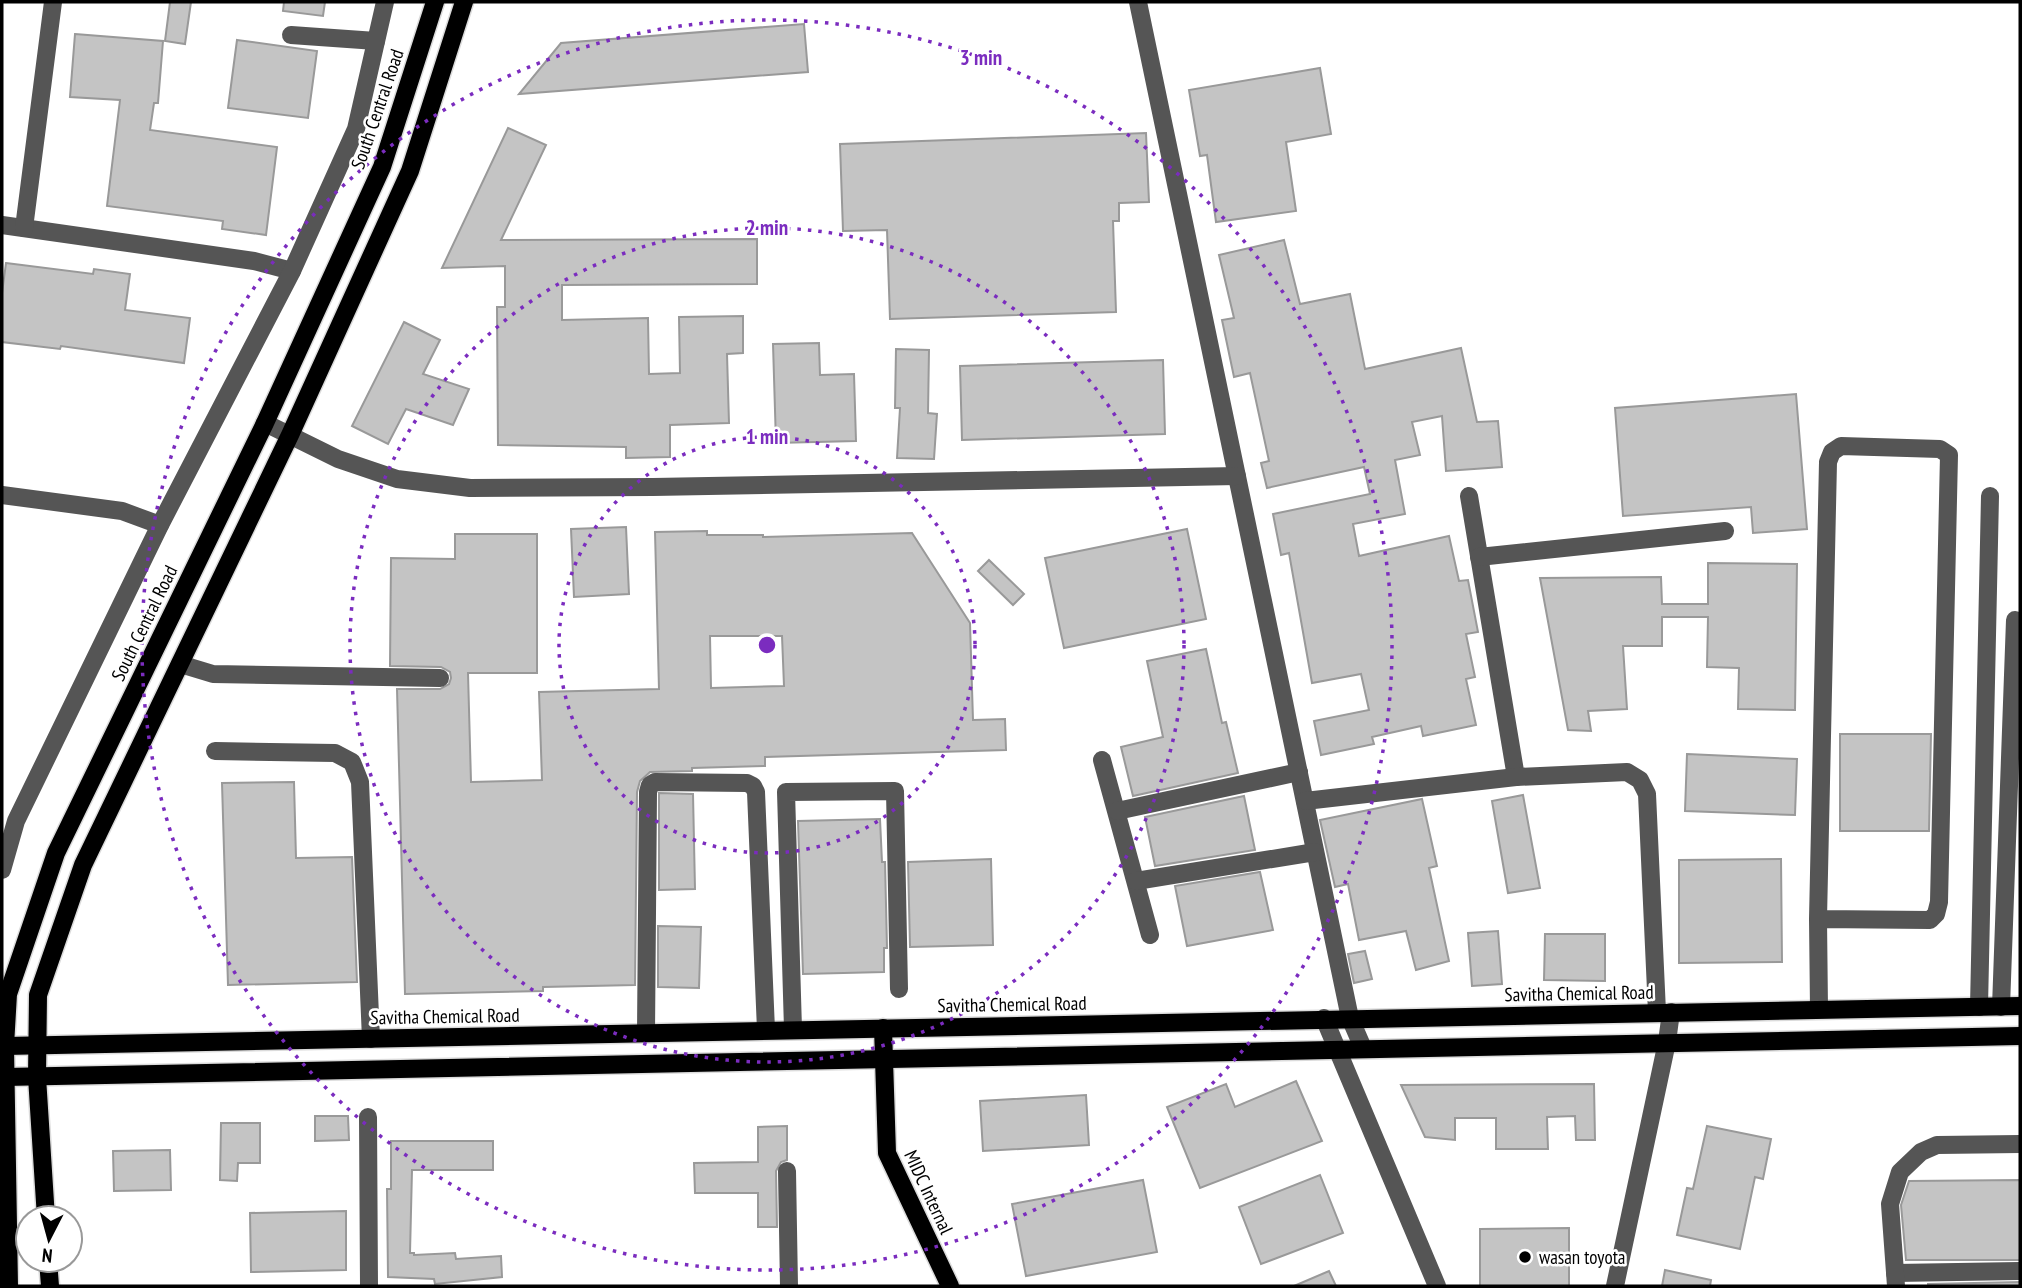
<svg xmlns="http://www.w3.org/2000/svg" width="2022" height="1288" viewBox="0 0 2022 1288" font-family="'PT Sans Narrow',sans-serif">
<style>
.building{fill:#c4c4c4;stroke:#999;stroke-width:2;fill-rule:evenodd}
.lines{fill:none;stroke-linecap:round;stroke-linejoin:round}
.major-casing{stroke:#dbdbdb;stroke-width:21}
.minor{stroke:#555;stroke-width:18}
.major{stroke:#000;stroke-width:18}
.ring{fill:none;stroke:#7b2cbf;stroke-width:3.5;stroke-dasharray:3.5 7}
.poi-dot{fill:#000;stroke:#fff;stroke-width:2.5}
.labels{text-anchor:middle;stroke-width:5;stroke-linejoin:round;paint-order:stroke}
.street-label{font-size:19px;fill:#000;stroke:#fff}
.poi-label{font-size:19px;fill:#000;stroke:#fff;text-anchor:start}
.centre{fill:#7b2cbf;stroke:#fff;stroke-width:3.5}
.ring-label{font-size:21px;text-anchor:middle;font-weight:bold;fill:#7b2cbf;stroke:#fff;stroke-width:5;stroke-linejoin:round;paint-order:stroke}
</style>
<rect width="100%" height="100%" fill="#fff"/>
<g class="building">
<path d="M170,2H191L185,44L165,41Z"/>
<path d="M284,2H325L323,16L283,11Z"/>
<path d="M804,24L808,72L519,94L561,43Z"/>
<path d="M75,34L163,41L158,103H154L150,130L277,147L266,235L222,229L223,221L107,206L120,100L70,97Z"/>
<path d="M237,40L317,51L308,118L228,108Z"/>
<path d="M1320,68L1331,134L1286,142L1296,211L1216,222L1207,155L1200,156L1189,90Z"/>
<path d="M508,128L546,145L501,240L757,239V284L562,285V320L648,318L649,374L680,373L679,317L743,316V353L727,354L729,423L670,425V457L626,458V447L498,445L497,307H505V266L442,268Z"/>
<path d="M1146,133L1149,202L1119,203V221H1113L1116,312L890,319L887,230L843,231L840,144Z"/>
<path d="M1284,240L1300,304L1350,294L1365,369L1461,348L1477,422L1498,421L1502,467L1446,471L1442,416L1412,422L1420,455L1395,460L1405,514L1353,524L1359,556L1449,536L1459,581L1468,580L1478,632L1466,634L1475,677L1466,679L1476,725L1423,736L1421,726L1372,737L1374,744L1321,755L1314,721L1369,710L1361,674L1312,683L1289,553L1281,555L1273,514L1370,494L1364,467L1267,488L1261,463L1269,461L1250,373L1234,377L1222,320L1234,318L1219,255Z"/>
<path d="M6,263L93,274L94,269L130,274L125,310L190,318L184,363L61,346L60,349L2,342V293Z"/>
<path d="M404,322L440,340L423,374L469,389L453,425L406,409L388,444L352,426Z"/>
<path d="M819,343L820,375L854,374L856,441L776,443L773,344Z"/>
<path d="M896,349L929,350L928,413L937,414L934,459L897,458L900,408H895Z"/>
<path d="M1163,360L1165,434L962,440L960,366Z"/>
<path d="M1796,394L1807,529L1753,533L1751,507L1623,516L1615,408Z"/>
<path d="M626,527L629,594L574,597L571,529Z"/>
<path d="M1187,529L1206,619L1064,648L1045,558Z"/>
<path d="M707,531V535H763V537L912,533L970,623L973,720L1005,719L1006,750L765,757V766L692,768V771L650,772L640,781L637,792L635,985L543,987V991L405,994L397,689H440L449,684L451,678L450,672L441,667L390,666L391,558L455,559V534H537V673H468L471,782L542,780L539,692L659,689L655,532ZM710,636H782L784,686L711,688Z"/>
<path d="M989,560L1024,594L1013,605L978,571Z"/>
<path d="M1708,563L1797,564L1795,710L1738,709L1739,668L1707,667L1708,617H1662V646H1623L1627,709L1588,711L1591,731L1568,730L1540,578L1661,577L1662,604H1708Z"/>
<path d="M1206,649L1222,723L1226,722L1238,773L1133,796L1121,747L1163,737L1147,661Z"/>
<path d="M1840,734H1931L1929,831H1840Z"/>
<path d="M1687,754L1797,759L1795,815L1685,811Z"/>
<path d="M294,782L296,858L352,857L357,982L228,985L222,783Z"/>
<path d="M659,793L693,794L695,889L659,890Z"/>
<path d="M1523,795L1540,888L1508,893L1492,801Z"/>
<path d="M1244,796L1255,850L1155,866L1145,817Z"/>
<path d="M1422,799L1437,866L1429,868L1449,961L1416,970L1406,931L1359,940L1348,884L1335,887L1320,820Z"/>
<path d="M880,819L882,862H885L887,948H884V972L803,974L798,821Z"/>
<path d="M991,859L993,945L910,947L908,862Z"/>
<path d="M1781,859L1782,962L1679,963V860Z"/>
<path d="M1260,872L1273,930L1187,946L1175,886Z"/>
<path d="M658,926L701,927L699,988L658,987Z"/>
<path d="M1498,931L1502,984L1472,986L1468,933Z"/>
<path d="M1545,934H1605V981L1544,980Z"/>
<path d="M1365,951L1372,979L1354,983L1348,954Z"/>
<path d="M1296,1081L1322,1141L1200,1188L1167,1107L1226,1084L1235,1107Z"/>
<path d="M1594,1084L1595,1140H1576L1575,1116L1547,1117L1548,1149H1496V1118H1455V1140L1425,1137L1401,1085Z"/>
<path d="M1086,1095L1089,1145L983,1151L980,1101Z"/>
<path d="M315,1116H348L349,1140L315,1141Z"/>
<path d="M221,1123H260V1163H238L237,1181L220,1180Z"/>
<path d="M787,1126V1160L781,1162L776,1171L777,1227H758V1193H695L694,1163L758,1162V1127Z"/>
<path d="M1707,1126L1771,1139L1763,1179L1755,1177L1740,1249L1677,1235L1687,1188L1693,1189Z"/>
<path d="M391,1141H493V1170H412L410,1253H414V1255L455,1253L456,1259L501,1256L502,1277L435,1284L434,1279L388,1277L387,1189H391Z"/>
<path d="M170,1150L171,1190L114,1191L113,1151Z"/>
<path d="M1320,1175L1343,1233L1261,1264L1239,1207Z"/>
<path d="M1143,1180L1157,1252L1026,1276L1012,1204Z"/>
<path d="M2020,1180V1260H1906L1901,1205L1909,1181Z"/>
<path d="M346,1211V1270L251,1272L250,1213Z"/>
<path d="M1569,1228V1286H1480V1229Z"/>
<path d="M1665,1270L1711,1280L1710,1286H1662Z"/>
<path d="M1329,1271L1336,1286H1294Z"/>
<path d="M2020,1282V1286H1928V1284Z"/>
</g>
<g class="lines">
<g class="major-casing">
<g id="major">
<path d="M883,1028L887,1153L950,1286"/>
<path d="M5,1046L2020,1006"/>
<path d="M5,1077L2020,1036"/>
<path d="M46,1218L37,1077L38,995L83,865L290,435L410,171L464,2"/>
<path d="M48,1260L50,1286"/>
<path d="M9,1286L5,1046L8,994L56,853L265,423L382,167L435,2"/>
</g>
</g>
<g class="minor">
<path d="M1138,2L1350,1018L1363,1048"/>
<path d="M291,35L376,41"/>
<path d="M2,225L254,261L292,271"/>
<path d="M24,228L53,2"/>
<path d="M265,423L338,459L397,479L470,488L653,487L1237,476"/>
<path d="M2,495L122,511L160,525"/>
<path d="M1469,496L1516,777"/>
<path d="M1479,557L1725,531"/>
<path d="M180,664L213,674L440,678"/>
<path d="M215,751L335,753L352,762L360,782L371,1039"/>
<path d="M1102,760L1150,935"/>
<path d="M1305,801L1516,777L1627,772L1640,780L1647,794L1657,1012"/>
<path d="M1117,811L1299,772"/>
<path d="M2,870L16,821L160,525L292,271L356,129L385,2"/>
<path d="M1136,881L1315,852"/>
<path d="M1818,919L1930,920L1936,914L1939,902L1949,455L1940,449L1841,446L1832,452L1828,462L1818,919L1819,1009"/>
<path d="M1979,1007L1990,496"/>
<path d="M2001,1007L2015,620"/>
<path d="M1324,1018L1437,1286"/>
<path d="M793,1029L786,792L895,791L899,989"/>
<path d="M646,1033L648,792L650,785L655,782L747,783L753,786L756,792L766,1030"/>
<path d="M368,1117L369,1286"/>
<path d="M787,1171L789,1286"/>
<path d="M1895,1273L2020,1271"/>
<path d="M1615,1286L1667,1042L1671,1012"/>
<path d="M1896,1286L1890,1204L1900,1172L1921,1152L1937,1145L2020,1144"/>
</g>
<use href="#major" class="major"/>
</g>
<g class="ring">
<circle cx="767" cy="645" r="208"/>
<circle cx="767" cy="645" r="417"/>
<circle cx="767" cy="645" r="625"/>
</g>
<circle class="poi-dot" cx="1525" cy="1257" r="7"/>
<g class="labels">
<g class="street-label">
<text transform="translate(377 109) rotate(-71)" y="7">South Central Road</text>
<text transform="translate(144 623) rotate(-64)" y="7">South Central Road</text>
<text transform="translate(1579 993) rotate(-1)" y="7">Savitha Chemical Road</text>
<text transform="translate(1012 1004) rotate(-1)" y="7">Savitha Chemical Road</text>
<text transform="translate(445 1016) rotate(-1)" y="7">Savitha Chemical Road</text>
<text transform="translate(929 1192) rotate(65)" y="7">MIDC Internal</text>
</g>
<g class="poi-label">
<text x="1539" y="1264">wasan toyota</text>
</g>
</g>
<circle cx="767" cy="645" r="10" class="centre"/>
<g class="ring-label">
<text x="981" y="65">3 min</text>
<text x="767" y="235">2 min</text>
<text x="767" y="444">1 min</text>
</g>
<rect width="2022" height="1288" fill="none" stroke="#000000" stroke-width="7"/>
<g transform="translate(49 1239) rotate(186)"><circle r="33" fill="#ffffff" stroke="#999999" stroke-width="2"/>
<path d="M0-5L12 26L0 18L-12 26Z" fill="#000000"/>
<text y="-10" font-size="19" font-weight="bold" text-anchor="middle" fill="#000000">N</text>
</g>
</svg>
